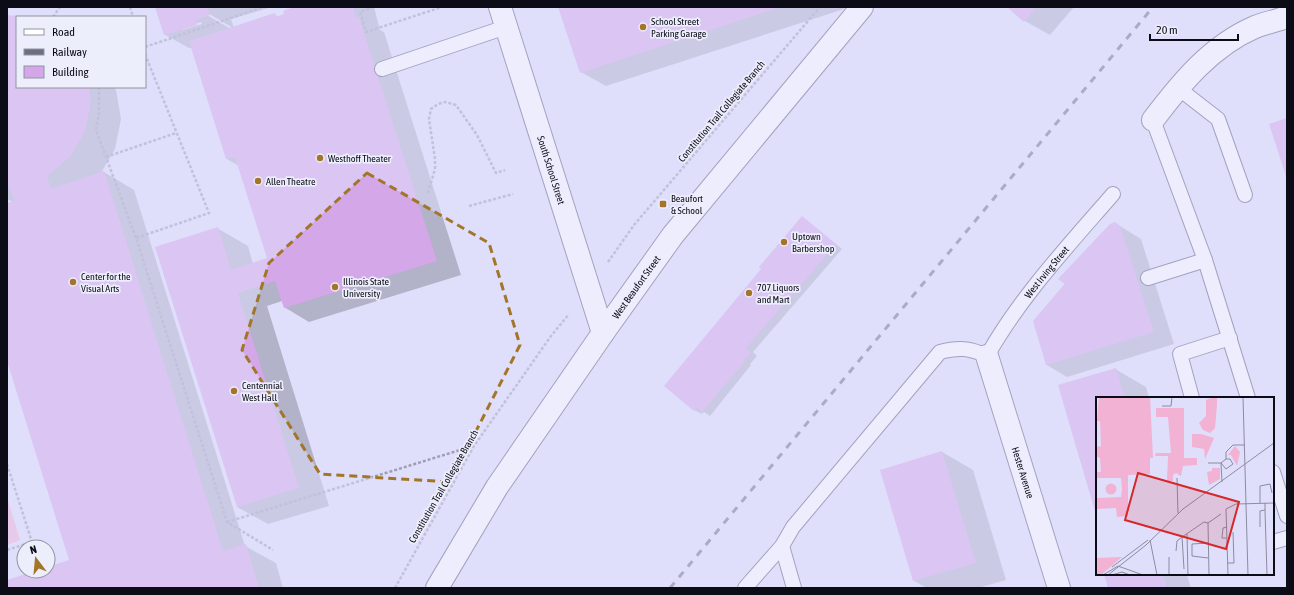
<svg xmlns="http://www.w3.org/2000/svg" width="1294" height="595" viewBox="0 0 1294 595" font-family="'Asap Condensed',sans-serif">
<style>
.green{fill:#f1b2d4}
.shadow{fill:#0003;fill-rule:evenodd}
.building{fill:#d4a7e8}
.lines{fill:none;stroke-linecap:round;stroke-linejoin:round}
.service-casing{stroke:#5a5a78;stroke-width:16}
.minor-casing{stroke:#5a5a78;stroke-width:24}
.tertiary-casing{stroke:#5a5a78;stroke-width:24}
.path{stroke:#9e9eb5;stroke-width:2.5;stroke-dasharray:3 2;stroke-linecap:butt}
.service{stroke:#fff;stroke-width:14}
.minor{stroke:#fff;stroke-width:22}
.tertiary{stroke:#fff;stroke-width:22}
.rail{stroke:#6e6e81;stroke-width:3;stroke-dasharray:7 7;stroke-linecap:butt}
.marked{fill:none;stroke:#a37528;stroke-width:3;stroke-dasharray:8 5;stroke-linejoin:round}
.poi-dot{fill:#a37528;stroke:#edeefc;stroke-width:1.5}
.labels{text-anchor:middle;stroke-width:3.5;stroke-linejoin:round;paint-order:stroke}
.poi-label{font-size:10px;fill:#0c0c17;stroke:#edeefc;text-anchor:start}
.street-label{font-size:10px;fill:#0c0c17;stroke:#edeefc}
.inset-road{fill:none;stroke:#8b8ba0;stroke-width:1}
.view{fill:#d62828;fill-opacity:0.15;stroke:#d62828;stroke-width:2}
.inset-edge{fill:none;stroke:#0c0c17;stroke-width:2}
</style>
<rect width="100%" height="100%" fill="#dfdffb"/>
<path class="green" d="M7,497L20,540L7,545Z"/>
<g class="shadow">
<path d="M156,7H272L231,19L234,28L275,15L279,17L303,7H374L380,30L384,32L461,275L309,322L284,307L282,301L267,306L329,506L268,524L237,507L217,228L248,246L253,264L269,259L239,166L227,159L192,48H189L164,34ZM206,12L233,28L231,29L205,14ZM201,22L202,24L182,30V28Z"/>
<path d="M559,7H843L844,9L606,86L581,72Z"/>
<path d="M1008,7H1074L1050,35L1025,21Z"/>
<path d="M7,16L23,17H17V87H114L116,90L121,119L115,149L101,173L104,172L134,190L245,546L276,563L283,588H7V581L38,571H48V568L71,561L7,358V204L13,202L7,199Z"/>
<path d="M802,217L842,249L753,352L757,356L750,364L751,365L710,416L704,412L702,414L694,410L763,270Z"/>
<path d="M1115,223L1141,239L1174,344L1067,377L1047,365L1034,321Z"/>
<path d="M1115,369L1146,387L1149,398H1097V516L1059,386Z"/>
<path d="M942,452L973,470L1006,580L978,588H927L914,581L881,471Z"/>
<path d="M1105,574H1191L1187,575L1191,588H1109Z"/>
</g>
<g class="building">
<path d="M155,7H207L210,15L195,20L197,25L164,35Z"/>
<path d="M294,7H353L356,17H359L437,261L284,308L275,281L238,293L299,488L237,507L155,247L218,227L231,270L267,258L235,157L226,159L189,41L275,13L276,17L284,14L283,11Z"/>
<path d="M558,7H781L580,73Z"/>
<path d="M1007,7H1037L1024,22Z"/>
<path d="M7,15L25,17H17V87H89L91,102L85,131L70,157L47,176L51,189L104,171L223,551L246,544L259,588H7V580L35,571H48V567L69,560L7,361V203L14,201L10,188H7Z"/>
<path d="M1287,118V179L1269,124Z"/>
<path d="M802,216L836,244L746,348L751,352L744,360L745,361L702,412L697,407L694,411L664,386L761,269L759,267Z"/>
<path d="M1115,222L1120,226L1154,332L1046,365L1033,321L1065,284L1058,279L1110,224Z"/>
<path d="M1116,368L1125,398H1097V518L1058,385Z"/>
<path d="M942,451L976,563L913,581L880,470Z"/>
<path d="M1104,574H1163L1167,588H1108Z"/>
</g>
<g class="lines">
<g class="service-casing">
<g id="service">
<path d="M382,69L506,27"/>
<path d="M1178,88L1218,119L1245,195"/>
<path d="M1153,120L1205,260L1248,398"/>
<path d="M1148,278L1205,260"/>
<path d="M1192,398L1180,354L1230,338"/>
<path d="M1273,472L1287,516"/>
<path d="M1273,542L1287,538"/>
<path d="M782,546L794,588"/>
<path id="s1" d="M745,588L782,546L793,527L940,352C959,347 970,348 987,356C1021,296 1068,246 1113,194"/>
</g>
</g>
<g class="minor-casing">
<g id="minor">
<path id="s2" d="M500,7L603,333"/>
<path d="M1153,120C1181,83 1211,46 1255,27C1265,23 1276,21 1287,17"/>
<path id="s3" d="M987,356L1059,588"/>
</g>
</g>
<g class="tertiary-casing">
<g id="tertiary">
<path id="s4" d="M437,588L497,487L603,333L673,235L862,7"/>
</g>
</g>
<g class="path">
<path d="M130,7L133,17"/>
<path d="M374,7L360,12L366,32L442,7"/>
<path d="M53,17L60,7"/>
<path d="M145,47L263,7"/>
<path d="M145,54L209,213L136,238L227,522L273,550"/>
<path d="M99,87V113L96,130L136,238"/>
<path d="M106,157L176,133"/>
<path d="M428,193L435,169V159L429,119L431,109L438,104L445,102L456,105L477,135L496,173L505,170"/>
<path d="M469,206L513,194"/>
<path d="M608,262L634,225L820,7"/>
<path d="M7,464L32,542L7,550"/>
<path d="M227,522L473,446"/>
<path d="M395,588L474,446L551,336L569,314"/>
</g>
<use href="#service" class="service"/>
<use href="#minor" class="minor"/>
<use href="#tertiary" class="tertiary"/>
<path class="rail" d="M670,588L1153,7"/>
</g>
<path d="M0 0H1294V595H0ZM367,173L489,243L520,345L450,482L320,474L242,350L269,263Z" fill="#dfdffb" fill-opacity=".55" fill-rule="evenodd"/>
<path class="marked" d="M367,173L489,243L520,345L450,482L320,474L242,350L269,263Z"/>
<g class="poi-dot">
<circle cx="643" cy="27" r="4"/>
<circle cx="320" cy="158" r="4"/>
<circle cx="258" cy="181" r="4"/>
<rect x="659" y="200" width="8" height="8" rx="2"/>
<circle cx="784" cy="242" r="4"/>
<circle cx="73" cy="282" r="4"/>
<circle cx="335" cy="287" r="4"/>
<circle cx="749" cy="293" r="4"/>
<circle cx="234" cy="391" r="4"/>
</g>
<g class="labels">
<g class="poi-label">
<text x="651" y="25">School Street<tspan x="651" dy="12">Parking Garage</tspan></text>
<text x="328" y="162">Westhoff Theater</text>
<text x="266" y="185">Allen Theatre</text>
<text x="671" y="202">Beaufort<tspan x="671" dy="12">&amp; School</tspan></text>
<text x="792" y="240">Uptown<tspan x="792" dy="12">Barbershop</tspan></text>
<text x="81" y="280">Center for the<tspan x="81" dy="12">Visual Arts</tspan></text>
<text x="343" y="285">Illinois State<tspan x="343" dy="12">University</tspan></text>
<text x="757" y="291">707 Liquors<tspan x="757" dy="12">and Mart</tspan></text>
<text x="242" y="389">Centennial<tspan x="242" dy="12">West Hall</tspan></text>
</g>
<g class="street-label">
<text transform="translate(721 111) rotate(-50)" y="4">Constitution Trail Collegiate Branch</text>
<text dy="4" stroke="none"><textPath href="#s2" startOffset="171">South School Street</textPath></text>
<text dy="4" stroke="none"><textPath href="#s1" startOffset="458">West Irving Street</textPath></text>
<text dy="4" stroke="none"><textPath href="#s4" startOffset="361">West Beaufort Street</textPath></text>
<text dy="4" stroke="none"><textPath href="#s3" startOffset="122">Hester Avenue</textPath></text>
<text transform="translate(443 486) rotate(-60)" y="4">Constitution Trail Collegiate Branch</text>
</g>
</g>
<g transform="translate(1096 397)">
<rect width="178" height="178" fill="#dfdffb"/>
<path d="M3,0H54L57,61H54V77L32,78V119L21,120L20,111L0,112V101L25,100L26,93L25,81H0L1,75H5L4,61L0,59V50L5,49L4,24H1ZM115,1H121V8L119,31L114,36L107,33L103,26L110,19V3ZM60,11H88V61H101V68L87,69L85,79L80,76L77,78V84H71L72,59H59L60,56H75L72,20H60ZM96,37H105L118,41L109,62L108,52L96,50ZM139,49L144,55L141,69L135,58H132ZM116,71H124V82L113,88L111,75L116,74ZM9.5 92a5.5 5.5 0 1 1 11 0a5.5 5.5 0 1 1-11 0ZM26,160L5,178H0V161Z" fill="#f1b2d4"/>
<path class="inset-road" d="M147,0L152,178M66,9H75L76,0M112,66H125L130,72L137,67L134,62H130M81,81L82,116M126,85L125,66L130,62V55L137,48H149M164,106V89L174,87L176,96M169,113L171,178M112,126L113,178M112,126L125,117M131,130L127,131L126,141H131M164,130V114L169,113V106M91,137L92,178M54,143L61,178M112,146L96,147V159L112,161M80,154L81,144L86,140M132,166H138L137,135M16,170L52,143M88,172L86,140L108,125L112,126M7,178L22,169L47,178M12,178L50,148L87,112L178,46M16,178L26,175L34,178M73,178V160M132,178L130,112L140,107L178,106"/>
<path class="view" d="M42,76L143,105L130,152L29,123Z"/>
<rect width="178" height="178" class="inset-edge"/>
</g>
<rect width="1294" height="595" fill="none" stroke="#0c0c17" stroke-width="16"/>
<rect x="16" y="16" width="130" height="72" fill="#edeefc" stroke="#9394a0"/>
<rect x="24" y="29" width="20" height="6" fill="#ffffff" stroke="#9394a0"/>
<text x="52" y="36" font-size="12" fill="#0c0c17">Road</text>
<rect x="24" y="49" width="20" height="6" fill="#6e6e81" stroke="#9394a0"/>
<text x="52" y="56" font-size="12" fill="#0c0c17">Railway</text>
<rect x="24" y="66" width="20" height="12" fill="#d4a7e8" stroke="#9394a0"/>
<text x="52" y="76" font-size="12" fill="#0c0c17">Building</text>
<g transform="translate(36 559) rotate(344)"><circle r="19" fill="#edeefc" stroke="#9394a0"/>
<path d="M0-3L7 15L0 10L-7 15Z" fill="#a37528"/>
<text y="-6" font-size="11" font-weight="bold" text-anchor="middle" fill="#0c0c17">N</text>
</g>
<path d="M1150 34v6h88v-6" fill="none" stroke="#0c0c17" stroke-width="2"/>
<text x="1156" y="34" font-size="12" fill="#0c0c17" stroke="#edeefc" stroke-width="3" paint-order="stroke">20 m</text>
</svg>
